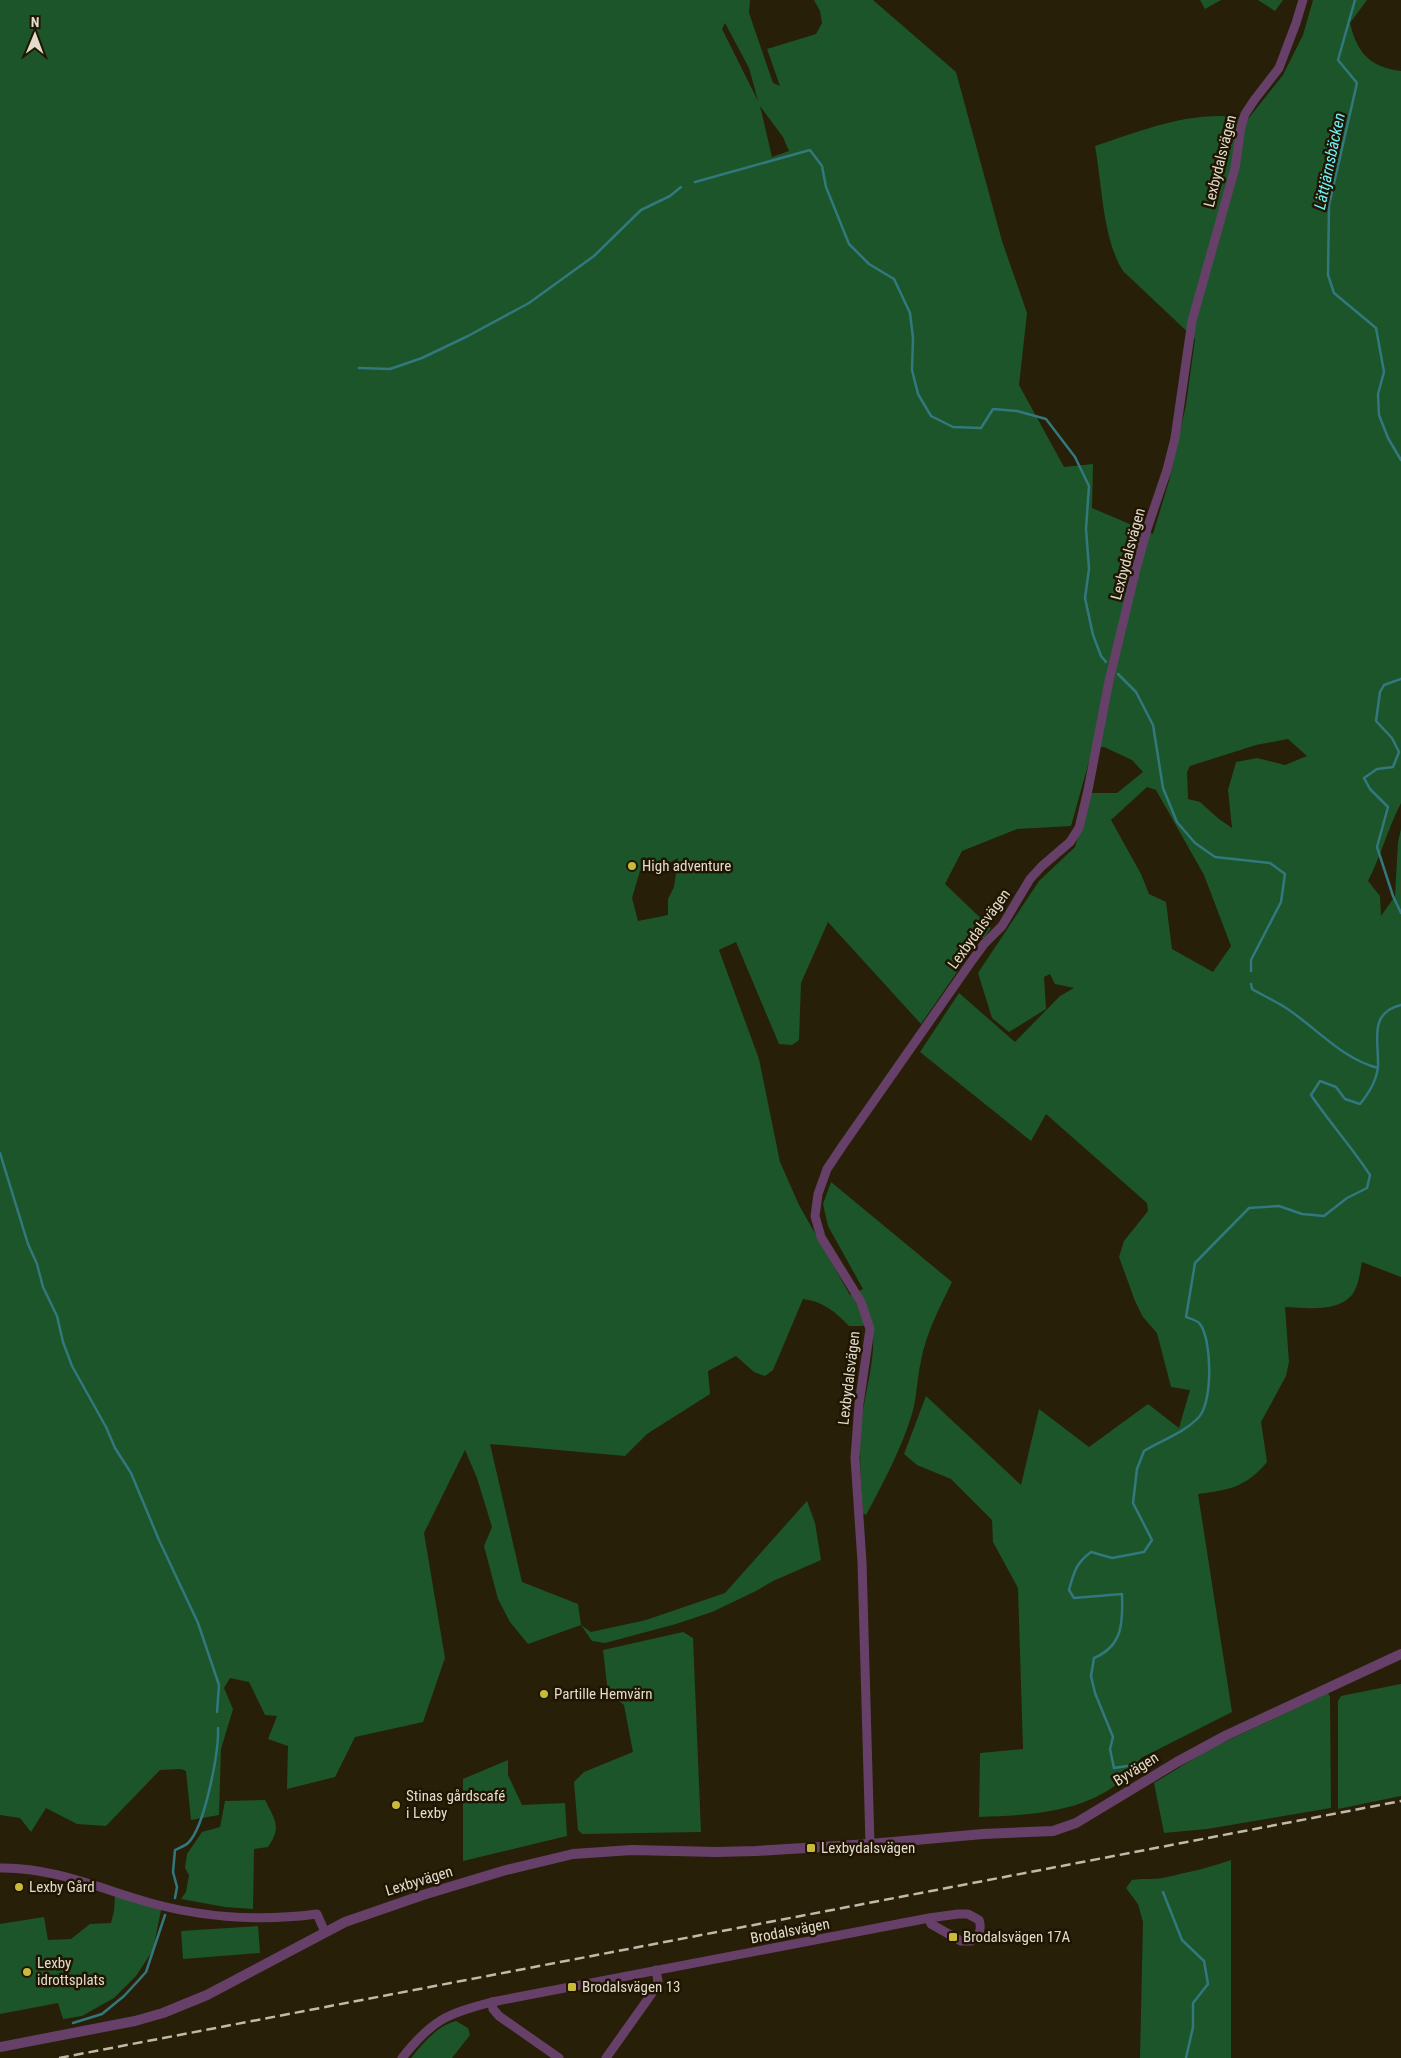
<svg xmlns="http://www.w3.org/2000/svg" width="1401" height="2058" viewBox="0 0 1401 2058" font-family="'Roboto Condensed',sans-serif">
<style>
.green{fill:#1c5529;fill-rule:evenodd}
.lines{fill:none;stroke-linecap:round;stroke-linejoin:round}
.stream{stroke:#32787e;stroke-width:2.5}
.minor{stroke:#664069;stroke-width:9}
.tertiary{stroke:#664069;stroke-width:10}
.rail{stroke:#c1baab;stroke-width:2.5;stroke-dasharray:10 5;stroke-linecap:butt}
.poi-dot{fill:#c8bb3b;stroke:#1f1501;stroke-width:2}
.labels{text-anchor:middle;stroke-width:5;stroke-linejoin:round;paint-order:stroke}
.street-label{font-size:15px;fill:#e2dbce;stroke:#1f1501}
.poi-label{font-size:15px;fill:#e2dbce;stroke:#1f1501;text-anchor:start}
.water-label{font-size:16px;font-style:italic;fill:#6ef4fe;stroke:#1f1501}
</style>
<rect width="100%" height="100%" fill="#281f08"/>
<g class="green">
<path d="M0,0H750L749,13L773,83L780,86L767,49L816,34L822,23L820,11L814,0H873L956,72L1002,241L1027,313L1019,385L1064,467L1093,464L1092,508L1153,534L1169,481L1186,405L1195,339L1123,271C1103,240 1102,184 1095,146C1144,130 1196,108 1248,119L1283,75L1303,35L1313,0H1367L1350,23C1357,53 1370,67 1401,71V803C1388,828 1381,856 1368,881L1380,896L1381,916L1395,896L1398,842L1401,829V1277L1362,1262C1360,1272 1359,1283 1354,1292C1341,1313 1305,1308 1285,1307L1289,1362L1286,1376L1261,1422L1267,1462C1246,1487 1230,1490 1198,1494L1232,1712L1141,1758C1106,1812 1037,1815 979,1817L980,1753L1023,1749L1018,1588L993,1542L992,1520L951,1479L917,1465L904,1454L926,1396L1021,1485L1039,1409L1089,1447L1148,1404L1179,1428L1190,1390L1171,1387L1157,1333L1143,1317L1135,1301L1119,1257L1124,1241L1148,1211L1147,1203L1046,1114L1031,1141L920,1052L959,993L1015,1042L1060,996L1074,988L1055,984L1050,974L1044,977L1046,1009L1009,1032L992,1018L978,973L1039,881L1075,847L1091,793H1117L1143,772L1132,760L1104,747H1093L1071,826L1017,829L962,851L945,884L991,928L984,938H980L974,942L973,949L921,1024L828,922L801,983L799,1040L792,1045L779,1044L736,942L719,950L759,1059L780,1162L799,1205L850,1295L863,1289L828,1226L823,1204L831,1182L952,1282C940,1307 926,1333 921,1361C917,1378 917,1397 912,1414C901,1450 883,1483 866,1515L863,1513C861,1482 858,1449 862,1418C866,1386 877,1355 872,1323L862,1326H849C836,1312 822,1301 803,1299L773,1370L765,1376L754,1372L736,1356L708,1371L710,1394L647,1434L625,1456L490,1444L522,1582L578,1604L581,1625L591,1632L646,1620L725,1593L807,1501L815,1523L821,1560L773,1581L756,1591L712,1612L676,1624L605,1643L592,1641L581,1625L528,1644L510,1622L498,1599L484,1546L492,1527L477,1478L465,1450L424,1533L445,1658L423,1722L355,1737L335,1777L287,1789L288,1746L268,1739L277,1716L265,1715L249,1682L230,1678L224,1688L233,1709L221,1749L219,1815L191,1820L186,1771L181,1769L160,1770L106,1826L77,1824L46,1808L31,1832L20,1818L0,1815ZM725,23L749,68L758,101L722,29ZM760,106L783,137L789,151L772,157ZM1288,739L1307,756L1285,765L1257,758L1236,762L1228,790L1232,828L1219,819L1200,802L1188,799L1187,772L1190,766L1256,745ZM1147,787L1156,790L1204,875L1231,946L1213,972L1172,949L1166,902L1149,894L1141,874L1111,820ZM678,858L674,887L668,899V915L638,921L632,898L640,871L660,868Z"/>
<path d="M1200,0H1221L1205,9Z"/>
<path d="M1258,0H1283L1275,11Z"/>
<path d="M683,1632L693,1638L701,1832L582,1834L578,1830L574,1782L584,1772L633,1752L624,1705L608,1693L603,1650Z"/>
<path d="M1401,1684V1796L1338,1809V1701L1341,1696Z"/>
<path d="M1328,1693L1330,1697L1331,1808L1207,1829L1164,1833L1154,1783L1208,1750Z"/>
<path d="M508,1760V1775L522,1805L565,1803L567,1836L463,1861V1779Z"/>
<path d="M265,1800C275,1820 282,1827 268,1847L254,1849L253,1909L225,1907L181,1899L186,1892L189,1875L185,1868L187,1854L202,1832L220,1827L225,1801Z"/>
<path d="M1231,1860V2058H1140L1143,1922L1138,1904L1126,1888L1132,1880C1144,1878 1156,1880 1167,1877C1189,1872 1209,1868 1231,1860Z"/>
<path d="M115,1895L161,1910L153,1950L136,1976L114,1998L82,2016L63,2019L58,2003L0,2014V1924L44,1917L48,1940L71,1939L90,1924L111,1923L114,1911Z"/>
<path d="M258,1926L260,1953L183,1959L181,1931Z"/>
<path d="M456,2021L468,2028L470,2035L452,2058H411C423,2043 437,2026 456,2021Z"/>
</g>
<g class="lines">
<g class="stream">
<path d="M1355,0L1338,60L1357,83L1329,205L1328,275L1334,293L1376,328L1384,372L1378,394L1379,415L1388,438L1401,460"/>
<path d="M695,182L810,150L822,166L826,187L849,244L869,264L894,279L910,313L913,338L912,370L918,394L931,416L953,427L981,428L993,409L1017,411L1046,419L1075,457L1089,486L1086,529L1089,569L1085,598L1093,635L1101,656L1106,662"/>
<path d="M359,368L390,369L422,358L468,336L529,303L594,256L641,210L670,196L681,187"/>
<path d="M1118,674L1136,692L1153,725L1163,788L1177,822L1195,843L1215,857L1270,863L1285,874L1281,902L1251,960V971"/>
<path d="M1401,679L1384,685L1380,692L1376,721L1392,738L1399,752L1393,767L1377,769L1364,778L1370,789L1388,807L1377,847L1393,896L1401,913"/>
<path d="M1251,984L1252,989C1262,995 1273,1000 1283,1006C1315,1026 1340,1058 1378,1068"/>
<path d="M0,1153L28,1244L37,1264L43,1287L57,1316L63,1342L72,1366L106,1427L115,1448L131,1473L159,1540L198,1623L219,1685L217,1712"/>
<path d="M1127,1766L1114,1768L1110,1749L1113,1737L1095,1693L1091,1676L1094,1658C1123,1646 1123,1622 1122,1594L1074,1598L1069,1590C1074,1572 1076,1563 1091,1552L1112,1558L1144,1552L1152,1540L1133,1503L1137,1469L1144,1451C1162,1440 1184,1433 1199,1417C1213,1401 1212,1340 1200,1324C1197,1320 1191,1319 1186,1317L1195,1263L1249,1208L1279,1206L1302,1214L1324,1216L1347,1198L1367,1188L1370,1175C1352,1147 1329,1122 1311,1095L1320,1081L1336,1087L1345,1099L1360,1104C1369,1093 1377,1081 1378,1066C1379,1041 1368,1013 1401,1005"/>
<path d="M1163,1892L1182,1940L1204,1961L1208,1984L1193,2003V2027L1186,2058"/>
<path d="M175,1898L177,1887L173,1872L175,1850C179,1848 185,1846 188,1843C205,1827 219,1751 218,1728"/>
<path d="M73,2023L102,2014L124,1996L137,1982L146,1972L165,1915"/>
</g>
<g class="minor">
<path d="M870,1844L862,1562L855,1458L859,1404L870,1329L861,1302L821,1237L815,1216L818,1194L827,1169L843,1145L971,962L984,944L1002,926L1030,879L1042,866L1070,842L1079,828L1088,790L1109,681L1136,569L1147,529L1167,470L1175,438L1192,321L1235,168L1241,127L1245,114L1255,99L1279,68L1296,23L1303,0"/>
<path d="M0,1868C47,1867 92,1885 137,1899C194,1917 257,1922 317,1914L325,1932"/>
<path d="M492,2002L493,2009L499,2016L559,2058"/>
<path d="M402,2058C432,2020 446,2014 492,2002L929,1918L958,1914H968L979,1920C982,1929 980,1935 972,1941H961L931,1924L929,1918"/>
<path d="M606,2058L655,1989L658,1981L656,1970"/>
</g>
<path class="tertiary" d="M0,2047L135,2021L163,2013L207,1995L345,1922L423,1895L506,1870L573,1854L632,1850L716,1852L756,1851L870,1844L983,1834L1053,1831L1076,1823L1177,1762L1225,1736L1401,1654"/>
<path class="rail" d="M59,2058L1401,1801"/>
</g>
<g class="poi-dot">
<circle cx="632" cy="866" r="5"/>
<circle cx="544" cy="1694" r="5"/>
<circle cx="396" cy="1805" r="5"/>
<rect x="806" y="1843" width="10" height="10" rx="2.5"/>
<circle cx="19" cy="1887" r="5"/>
<rect x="948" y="1932" width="10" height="10" rx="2.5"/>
<circle cx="27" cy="1972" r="5"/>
<rect x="567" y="1982" width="10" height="10" rx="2.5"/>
</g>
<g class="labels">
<g class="street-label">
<text transform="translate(1220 161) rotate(-76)" y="5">Lexbydalsvägen</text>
<text transform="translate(1128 554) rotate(-75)" y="5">Lexbydalsvägen</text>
<text transform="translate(979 929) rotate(-54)" y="5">Lexbydalsvägen</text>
<text transform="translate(849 1378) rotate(-83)" y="5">Lexbydalsvägen</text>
<text transform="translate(1136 1769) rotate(-32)" y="5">Byvägen</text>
<text transform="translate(419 1881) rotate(-17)" y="5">Lexbyvägen</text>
<text transform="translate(790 1931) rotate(-11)" y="5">Brodalsvägen</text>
</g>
<g class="poi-label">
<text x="642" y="871">High adventure</text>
<text x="554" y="1699">Partille Hemvärn</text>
<text x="406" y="1801">Stinas gårdscafé<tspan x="406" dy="17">i Lexby</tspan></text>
<text x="821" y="1853">Lexbydalsvägen</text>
<text x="29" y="1892">Lexby Gård</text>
<text x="963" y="1942">Brodalsvägen 17A</text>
<text x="37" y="1968">Lexby<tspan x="37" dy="17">idrottsplats</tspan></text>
<text x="582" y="1992">Brodalsvägen 13</text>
</g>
<g class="water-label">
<text transform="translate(1329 161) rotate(-78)" y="6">Lättjärnsbäcken</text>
</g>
</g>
<g transform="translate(35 35) rotate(1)" stroke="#1f1501" stroke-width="4" paint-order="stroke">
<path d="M0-4L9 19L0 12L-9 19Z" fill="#e2dbce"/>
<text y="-8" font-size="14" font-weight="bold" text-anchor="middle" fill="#e2dbce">N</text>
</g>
</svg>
